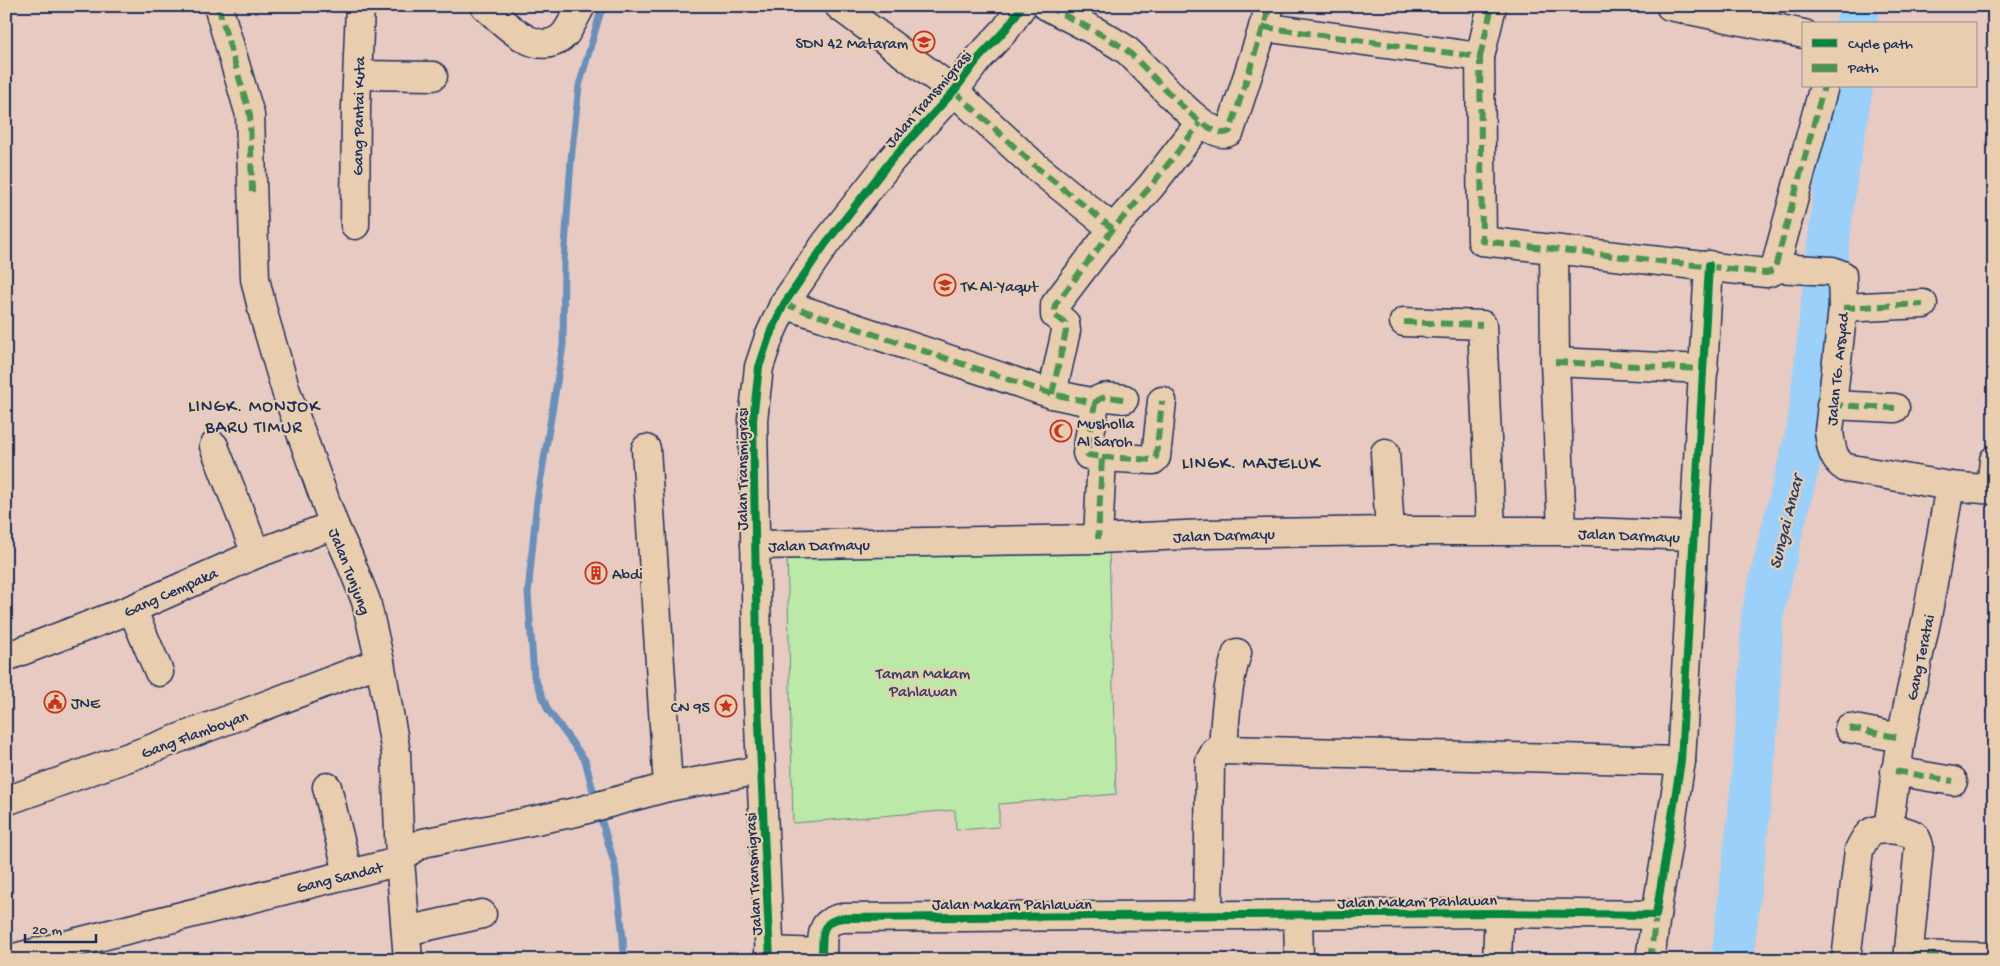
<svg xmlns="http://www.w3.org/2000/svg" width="2000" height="966" viewBox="0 0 2000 966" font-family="'Gochi Hand',sans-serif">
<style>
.green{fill:#bae9a8;stroke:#6a8c83}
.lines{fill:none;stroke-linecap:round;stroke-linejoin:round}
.stream{stroke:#6790bb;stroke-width:7}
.river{stroke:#9ad0f9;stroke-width:42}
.street-casing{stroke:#1b2f5e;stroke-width:31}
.secondary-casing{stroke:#1b2f5e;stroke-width:31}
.street{stroke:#e8cdaf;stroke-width:28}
.secondary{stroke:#e8cdaf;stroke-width:28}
.quiet{stroke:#49964d;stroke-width:6;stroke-dasharray:12 6;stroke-linecap:butt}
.cycleway-casing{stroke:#e8cdaf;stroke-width:11}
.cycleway{stroke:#00873e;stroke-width:8}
.labels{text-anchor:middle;stroke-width:4.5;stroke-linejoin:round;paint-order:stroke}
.poi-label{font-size:16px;fill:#1b2f5e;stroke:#e8cdaf;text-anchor:start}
.street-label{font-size:16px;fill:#1b2f5e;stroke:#e8cdaf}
.park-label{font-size:16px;fill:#2b4265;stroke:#e8cdaf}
.neighbourhood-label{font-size:18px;letter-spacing:1px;fill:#1b2f5e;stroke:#e8cdaf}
.water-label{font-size:18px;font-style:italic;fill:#283f6e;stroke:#e8cdaf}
</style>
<rect width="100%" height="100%" fill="#e7cac2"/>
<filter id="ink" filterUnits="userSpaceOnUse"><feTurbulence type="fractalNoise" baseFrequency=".02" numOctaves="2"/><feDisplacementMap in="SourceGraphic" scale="10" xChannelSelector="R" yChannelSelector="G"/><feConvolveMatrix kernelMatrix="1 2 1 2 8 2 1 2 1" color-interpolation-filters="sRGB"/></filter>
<g filter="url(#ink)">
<path class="green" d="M1109,548L1116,794L999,804V827L956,830L955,810L793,823L787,551Z"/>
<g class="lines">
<g class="stream">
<path d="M596,802L585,760L548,710L534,676L528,593L537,501L563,346L564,261L571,160L579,86L600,14L605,6"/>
<path d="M599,812L615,866L623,938L624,960"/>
</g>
<g class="river">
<path d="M1857,24L1858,6"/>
<path d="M1732,960L1749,814L1759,702L1762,617L1779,543L1808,428L1835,186L1852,86"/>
</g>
<g class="street-casing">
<g id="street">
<path d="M218,6L250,115L255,279L264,316L286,391L334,525L349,558L366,601L380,662L396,753L400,860L408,960"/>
<path d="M485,6C504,23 539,62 565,34C571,26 576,15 581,6"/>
<path d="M839,6L954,91L1035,166L1113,229"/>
<path d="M1047,6C1073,20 1101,33 1125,49C1143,62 1210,147 1230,131L1270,6"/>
<path d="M1670,6L1804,34"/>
<path d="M1263,27L1480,57L1482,241L1766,273L1773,271L1775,268L1824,86"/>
<path d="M1480,57L1492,6"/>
<path d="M358,75L433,76"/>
<path d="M355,225L356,107L360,6"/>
<path d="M1554,250L1555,362L1562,531"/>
<path d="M1775,268L1832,271L1842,275L1843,308L1829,431C1831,446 1832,460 1846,468L1950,486L1994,490"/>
<path d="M784,304L1052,394L1095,403L1087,453L1088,455L1102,457L1098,539"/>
<path d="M1843,308L1923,304"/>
<path d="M1404,322L1482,325L1491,530"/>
<path d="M1555,362L1704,369"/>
<path d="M1052,394L1066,331L1065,323L1055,315V305L1113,229L1151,186L1200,123"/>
<path d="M1095,403C1103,394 1113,398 1124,399"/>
<path d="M1831,405L1895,408"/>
<path d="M214,446L256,554"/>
<path d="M646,449L668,787L760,770"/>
<path d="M1385,453L1390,531"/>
<path d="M1102,457L1153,460L1156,457L1162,401"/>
<path d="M1991,489L1994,460"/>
<path d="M755,545L1098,539L1206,534L1390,531H1562L1692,536"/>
<path d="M132,609L159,672"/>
<path d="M6,657L132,609L256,554L334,525"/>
<path d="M1849,728L1901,738"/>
<path d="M1223,750C1225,717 1227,685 1237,653"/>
<path d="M1895,771L1953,781"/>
<path d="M327,787L348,873"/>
<path d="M6,801L140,753L380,662"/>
<path d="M1888,829L1901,738L1927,617L1950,486"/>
<path d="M1208,915L1210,761L1215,752L1223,750L1681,761"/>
<path d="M1298,915L1299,960"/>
<path d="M406,931L482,914"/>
<path d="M769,951L822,953V960"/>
<path d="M822,953C823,933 820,922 842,918L1499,913L1656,915L1681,761L1709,265"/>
<path d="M1909,955L1994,957"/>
<path d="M6,960L389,864C402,859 410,849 423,843L576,812L668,787"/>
<path d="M1497,960L1499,913"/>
<path d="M1650,960L1656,915"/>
<path d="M1846,960L1859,850C1862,844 1865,837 1870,833C1879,826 1905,830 1914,835C1917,838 1918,842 1919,846L1908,960"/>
</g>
</g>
<g class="secondary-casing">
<path id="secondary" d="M770,960L758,703L753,420L759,367L769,337L784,304L826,243L892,159L954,91L978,59L1006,29L1022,6"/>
</g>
<use href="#street" class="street"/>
<use href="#secondary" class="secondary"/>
<g class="quiet">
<path d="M218,6L250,115L252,192"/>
<path d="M1047,6C1073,20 1101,33 1125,49C1143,62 1210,147 1230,131L1270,6"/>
<path d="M1263,27L1480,57L1482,241L1766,273L1773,271L1775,268L1824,86"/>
<path d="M1480,57L1492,6"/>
<path d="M954,91L1035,166L1113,229"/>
<path d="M784,304L1052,394L1095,403L1087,453L1088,455L1102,457L1098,539"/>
<path d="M1843,308L1923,304"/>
<path d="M1404,322L1482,325"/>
<path d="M1555,362L1704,369"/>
<path d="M1052,394L1066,331L1065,323L1055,315V305L1113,229L1151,186L1200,123"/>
<path d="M1095,403C1103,394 1113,398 1124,399"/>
<path d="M1831,405L1895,408"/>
<path d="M1102,457L1153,460L1156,457L1162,401"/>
<path d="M1991,489L1994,460"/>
<path d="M1849,728L1901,738"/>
<path d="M1895,771L1953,781"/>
<path d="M1909,955L1994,957"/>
<path d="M1650,960L1656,915"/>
</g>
<g class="cycleway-casing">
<g id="cycleway">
<path d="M822,953C823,933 820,922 842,918L1499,913L1656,915L1681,761L1709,265"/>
<path d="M770,960L758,703L753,420L759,367L769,337L784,304L826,243L892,159L954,91L978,59L1006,29L1022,6"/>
</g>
</g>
<use href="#cycleway" class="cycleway"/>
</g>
</g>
<defs>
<g id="school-ring" transform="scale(1.125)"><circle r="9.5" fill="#e8cdaf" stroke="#c8321e" stroke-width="1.5"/><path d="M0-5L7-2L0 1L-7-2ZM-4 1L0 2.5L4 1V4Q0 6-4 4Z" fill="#c8321e"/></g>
<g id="mosque-ring" transform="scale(1.125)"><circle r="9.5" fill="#e8cdaf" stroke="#c8321e" stroke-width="1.5"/><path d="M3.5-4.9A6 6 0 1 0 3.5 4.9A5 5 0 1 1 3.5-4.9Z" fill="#c8321e"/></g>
<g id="building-ring" transform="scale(1.125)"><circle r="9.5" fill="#e8cdaf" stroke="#c8321e" stroke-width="1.5"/><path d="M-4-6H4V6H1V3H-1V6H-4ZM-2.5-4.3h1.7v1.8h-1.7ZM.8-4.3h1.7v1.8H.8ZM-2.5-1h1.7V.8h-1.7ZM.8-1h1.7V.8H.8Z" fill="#c8321e"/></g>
<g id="civic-ring" transform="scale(1.125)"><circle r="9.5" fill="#e8cdaf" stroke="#c8321e" stroke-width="1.5"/><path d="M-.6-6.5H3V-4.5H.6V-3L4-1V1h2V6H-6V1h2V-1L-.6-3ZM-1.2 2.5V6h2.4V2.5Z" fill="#c8321e"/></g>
<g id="sight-ring" transform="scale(1.125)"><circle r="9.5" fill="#e8cdaf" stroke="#c8321e" stroke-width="1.5"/><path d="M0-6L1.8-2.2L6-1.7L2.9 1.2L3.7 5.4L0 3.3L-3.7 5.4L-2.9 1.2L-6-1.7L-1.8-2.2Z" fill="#c8321e"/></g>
</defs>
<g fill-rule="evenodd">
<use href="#school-ring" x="924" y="42"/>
<use href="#school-ring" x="945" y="285"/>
<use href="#mosque-ring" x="1061" y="431"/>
<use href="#building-ring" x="596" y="573"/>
<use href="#civic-ring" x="55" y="702"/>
<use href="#sight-ring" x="726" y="706"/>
</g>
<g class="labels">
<g class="poi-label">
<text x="908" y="48" text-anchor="end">SDN 42 Mataram</text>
<text x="961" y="291">TK Al-Yaqut</text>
<text x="1077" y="428">Musholla<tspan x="1077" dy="18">Al Saroh</tspan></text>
<text x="612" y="579">Abdi</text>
<text x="71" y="708">JNE</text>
<text x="710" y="712" text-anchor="end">CN 95</text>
</g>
<g class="street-label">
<text transform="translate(927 98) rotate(-49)" y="6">Jalan Transmigrasi</text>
<text transform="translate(357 116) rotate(-89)" y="6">Gang Pantai Kuta</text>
<text transform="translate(1836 369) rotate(-84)" y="6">Jalan TG. Arsyad</text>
<text transform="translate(741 469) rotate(-90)" y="6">Jalan Transmigrasi</text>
<text transform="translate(1224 534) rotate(-2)" y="6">Jalan Darmayu</text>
<text transform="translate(1629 534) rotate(2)" y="6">Jalan Darmayu</text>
<text transform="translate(819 544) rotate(-1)" y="6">Jalan Darmayu</text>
<text transform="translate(351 571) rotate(69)" y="6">Jalan Tunjung</text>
<text transform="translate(170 591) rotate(-24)" y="6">Gang Cempaka</text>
<text transform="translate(1919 657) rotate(-78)" y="6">Gang Teratai</text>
<text transform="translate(194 733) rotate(-20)" y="6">Gang Flamboyan</text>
<text transform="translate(752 874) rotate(-93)" y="6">Jalan Transmigrasi</text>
<text transform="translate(339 876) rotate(-14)" y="6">Gang Sandat</text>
<text transform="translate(1417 900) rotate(-1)" y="6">Jalan Makam Pahlawan</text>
<text x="1012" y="909">Jalan Makam Pahlawan</text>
</g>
<g class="park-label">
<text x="923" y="678">Taman Makam<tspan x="923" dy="18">Pahlawan</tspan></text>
</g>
<g class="neighbourhood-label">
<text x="254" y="411">LINGK. MONJOK<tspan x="254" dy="21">BARU TIMUR</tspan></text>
<text x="1251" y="468">LINGK. MAJELUK</text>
</g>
<g class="water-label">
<text transform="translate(1785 522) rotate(-76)" y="6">Sungai Ancar</text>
</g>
</g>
<rect width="2000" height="966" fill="none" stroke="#e8cdaf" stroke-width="25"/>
<rect x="12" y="12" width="1975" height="941" fill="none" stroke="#1b2f5e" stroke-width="2" filter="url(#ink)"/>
<rect x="1802" y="22" width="175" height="65" fill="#e8cdaf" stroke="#968e8f"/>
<rect x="1812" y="39" width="25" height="8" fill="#00873e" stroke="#968e8f"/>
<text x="1848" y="48" font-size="15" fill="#1b2f5e">Cycle path</text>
<rect x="1812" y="64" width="25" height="8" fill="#49964d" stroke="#968e8f"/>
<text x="1848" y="72" font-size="15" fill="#1b2f5e">Path</text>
<path d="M25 934v8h71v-8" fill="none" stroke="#1b2f5e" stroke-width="2.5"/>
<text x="32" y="934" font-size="15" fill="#1b2f5e" stroke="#e8cdaf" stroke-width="4" paint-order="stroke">20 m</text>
</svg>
